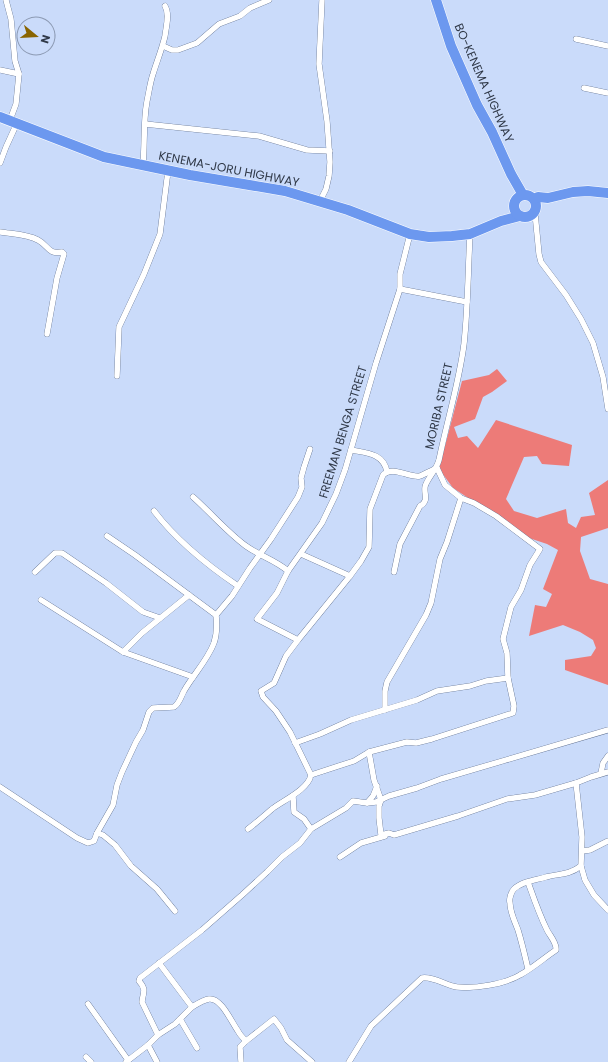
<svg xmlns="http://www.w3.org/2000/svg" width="608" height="1062" viewBox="0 0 608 1062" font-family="Poppins,sans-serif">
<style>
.forest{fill:#ed7b78}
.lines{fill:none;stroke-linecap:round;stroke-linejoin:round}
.street-casing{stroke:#4d5f81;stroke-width:6}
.highway-casing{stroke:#fff;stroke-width:11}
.street{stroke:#fff;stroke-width:5.5}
.highway{stroke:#6c98ef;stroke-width:10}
.labels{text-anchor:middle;stroke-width:3.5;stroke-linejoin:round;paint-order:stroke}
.street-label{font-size:12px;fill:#303948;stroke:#cadbfa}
</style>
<rect width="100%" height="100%" fill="#cadbfa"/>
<path class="forest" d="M497,369L507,381L492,392L483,397L475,419L454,427L458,438L467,436L478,448L496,420L572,445L569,466L542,464L537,456L524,457L506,499L514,511L537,518L566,509L568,523L576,528L581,517L595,515L589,493L608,480V528L581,537L580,551L590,579L608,584V685L565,670V660L591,656L596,648L593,640L580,632L563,625L529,636L535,605L546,607L552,594L543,589L558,550L547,544L529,538L453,488L439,469L462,381L489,375Z"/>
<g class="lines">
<g class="street-casing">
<g id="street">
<path d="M6,0L11,19L15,61L19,74L16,104L10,120"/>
<path d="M576,39L608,46"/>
<path d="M163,46L172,50H178L197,43L219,24L240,16L250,8L269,0"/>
<path d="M0,70L19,74"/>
<path d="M584,88L608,93"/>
<path d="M145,124L259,136L307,150L330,151"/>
<path d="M0,163L6,147L17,123"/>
<path d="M143,165C145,144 143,122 147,101C149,92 150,83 153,74C157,61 162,49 165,36C166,27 170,14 165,6"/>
<path d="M320,201L326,189L329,176L330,162L327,121L319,64L322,0"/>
<path d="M535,213L539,254L541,262L566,295L581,319L593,343L603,377L608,409"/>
<path d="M0,232C12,234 27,234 38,240C48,245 48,255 62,252L64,254L57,278L47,334"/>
<path d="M410,234L400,274V289L376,363L345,470L336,494L322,523L288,571L277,593L257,619L298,640L350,576L361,561L369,547L370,509L383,475C393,465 408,478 420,476C425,474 432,470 437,468"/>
<path d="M400,289L467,302"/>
<path d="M117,376L119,327L144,274L160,234L168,171"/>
<path d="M351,450C366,453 384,453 387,472"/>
<path d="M193,497C211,513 227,532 246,546C260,556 275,560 288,571"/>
<path d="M154,511C177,541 207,565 238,586"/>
<path d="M107,536L135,555L216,615"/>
<path d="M301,554L350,576"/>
<path d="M35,572L55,553H62L106,583L143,612L160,618"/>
<path d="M394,572L400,544L420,506C429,501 424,495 425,487C426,480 436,471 439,460C447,421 459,383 464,344C468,307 468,270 470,234"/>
<path d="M41,600L123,652L193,677"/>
<path d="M298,640L286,656L274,683L261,691L263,697L276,711L290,732L311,775"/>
<path d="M123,652L142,633L189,595"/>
<path d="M385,710V691L387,682L426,615L431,603L440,559L447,542L461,498"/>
<path d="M295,743L320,734L351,720L417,700L437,691L470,686L486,681L508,678"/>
<path d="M369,752L374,780L381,800L379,806V818L381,835L389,833L394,835L458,816L507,799L535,795L576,783L591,777L608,772"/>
<path d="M601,773L603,763L608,756"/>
<path d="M576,783L582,837L581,866L585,880L594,895L608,910"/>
<path d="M0,787L77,838L88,843L94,841L97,833L113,805L117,785L122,772L136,742L143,730L149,712L153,708L174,707C180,703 181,696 184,691C193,675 207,661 214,643C217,634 217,624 216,615L232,596L250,568L271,539L298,497L302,487L301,478L304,467L310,449"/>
<path d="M293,796L294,812L304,819L311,829"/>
<path d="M367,803L373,796L377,786"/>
<path d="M248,829C256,823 264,816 272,809C282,801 308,790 311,775L354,761L369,752L407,742L416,743L432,739L513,713L514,706L508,678L507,653L503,639L511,607L521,590L530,565L540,549L496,516L474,503L461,498L445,485L437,468"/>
<path d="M97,833L103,835L115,845L131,866L157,889L175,911"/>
<path d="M582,851L590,850L608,841"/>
<path d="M340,857L361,843L385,836"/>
<path d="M528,969C525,956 522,943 518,930C515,922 510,912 510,903C509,899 511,892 514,889C522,881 536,880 546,877C561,873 567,876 581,866"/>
<path d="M88,1004L128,1060"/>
<path d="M192,1007C197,1004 203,1000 209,999C221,997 232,1023 238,1031C240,1035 243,1038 246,1041"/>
<path d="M180,1019L197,1048"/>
<path d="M158,1035L142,1002C143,992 147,990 139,981L140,978L202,930L242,895L267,872L282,857L300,843L311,829L346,808L353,801L367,803L376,802L389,796L417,788L441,779L608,730"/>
<path d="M148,1045L157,1062"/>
<path d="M86,1057L91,1062"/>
<path d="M126,1062L148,1045L158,1035L175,1024L192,1007L159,963"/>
<path d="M241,1062L240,1047L246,1041L274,1019L281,1028L287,1040L312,1062"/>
<path d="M349,1062L371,1026L422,978C434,976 446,986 457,987C475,989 505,984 520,975C533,968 544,958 556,950C557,943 550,936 547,930C539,914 534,899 528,882"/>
</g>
</g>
<g class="highway-casing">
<g id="highway">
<path d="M436,0L451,46L477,105L492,132L511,174L523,195"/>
<path d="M0,117L104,157L190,175L285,191L348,210L410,234L429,237L452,236L470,234L501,221L520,216"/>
<circle cx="525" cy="206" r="11"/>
<path d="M534,199L538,197L548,198L573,192L588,191L608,193"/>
</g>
</g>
<use href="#street" class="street"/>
<use href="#highway" class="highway"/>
</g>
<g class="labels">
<g class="street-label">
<text transform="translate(484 83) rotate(66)" y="4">BO-KENEMA HIGHWAY</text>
<text transform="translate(229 169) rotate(11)" y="4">KENEMA-JORU HIGHWAY</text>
<text transform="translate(439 406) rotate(-77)" y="4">MORIBA STREET</text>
<text transform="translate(343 432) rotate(-73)" y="4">FREEMAN BENGA STREET</text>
</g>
</g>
<g transform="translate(36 36) rotate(108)"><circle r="19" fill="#cadbfa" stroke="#8c9ab3"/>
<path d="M0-3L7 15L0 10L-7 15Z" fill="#896400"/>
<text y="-6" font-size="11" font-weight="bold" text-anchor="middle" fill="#303948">N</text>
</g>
</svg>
